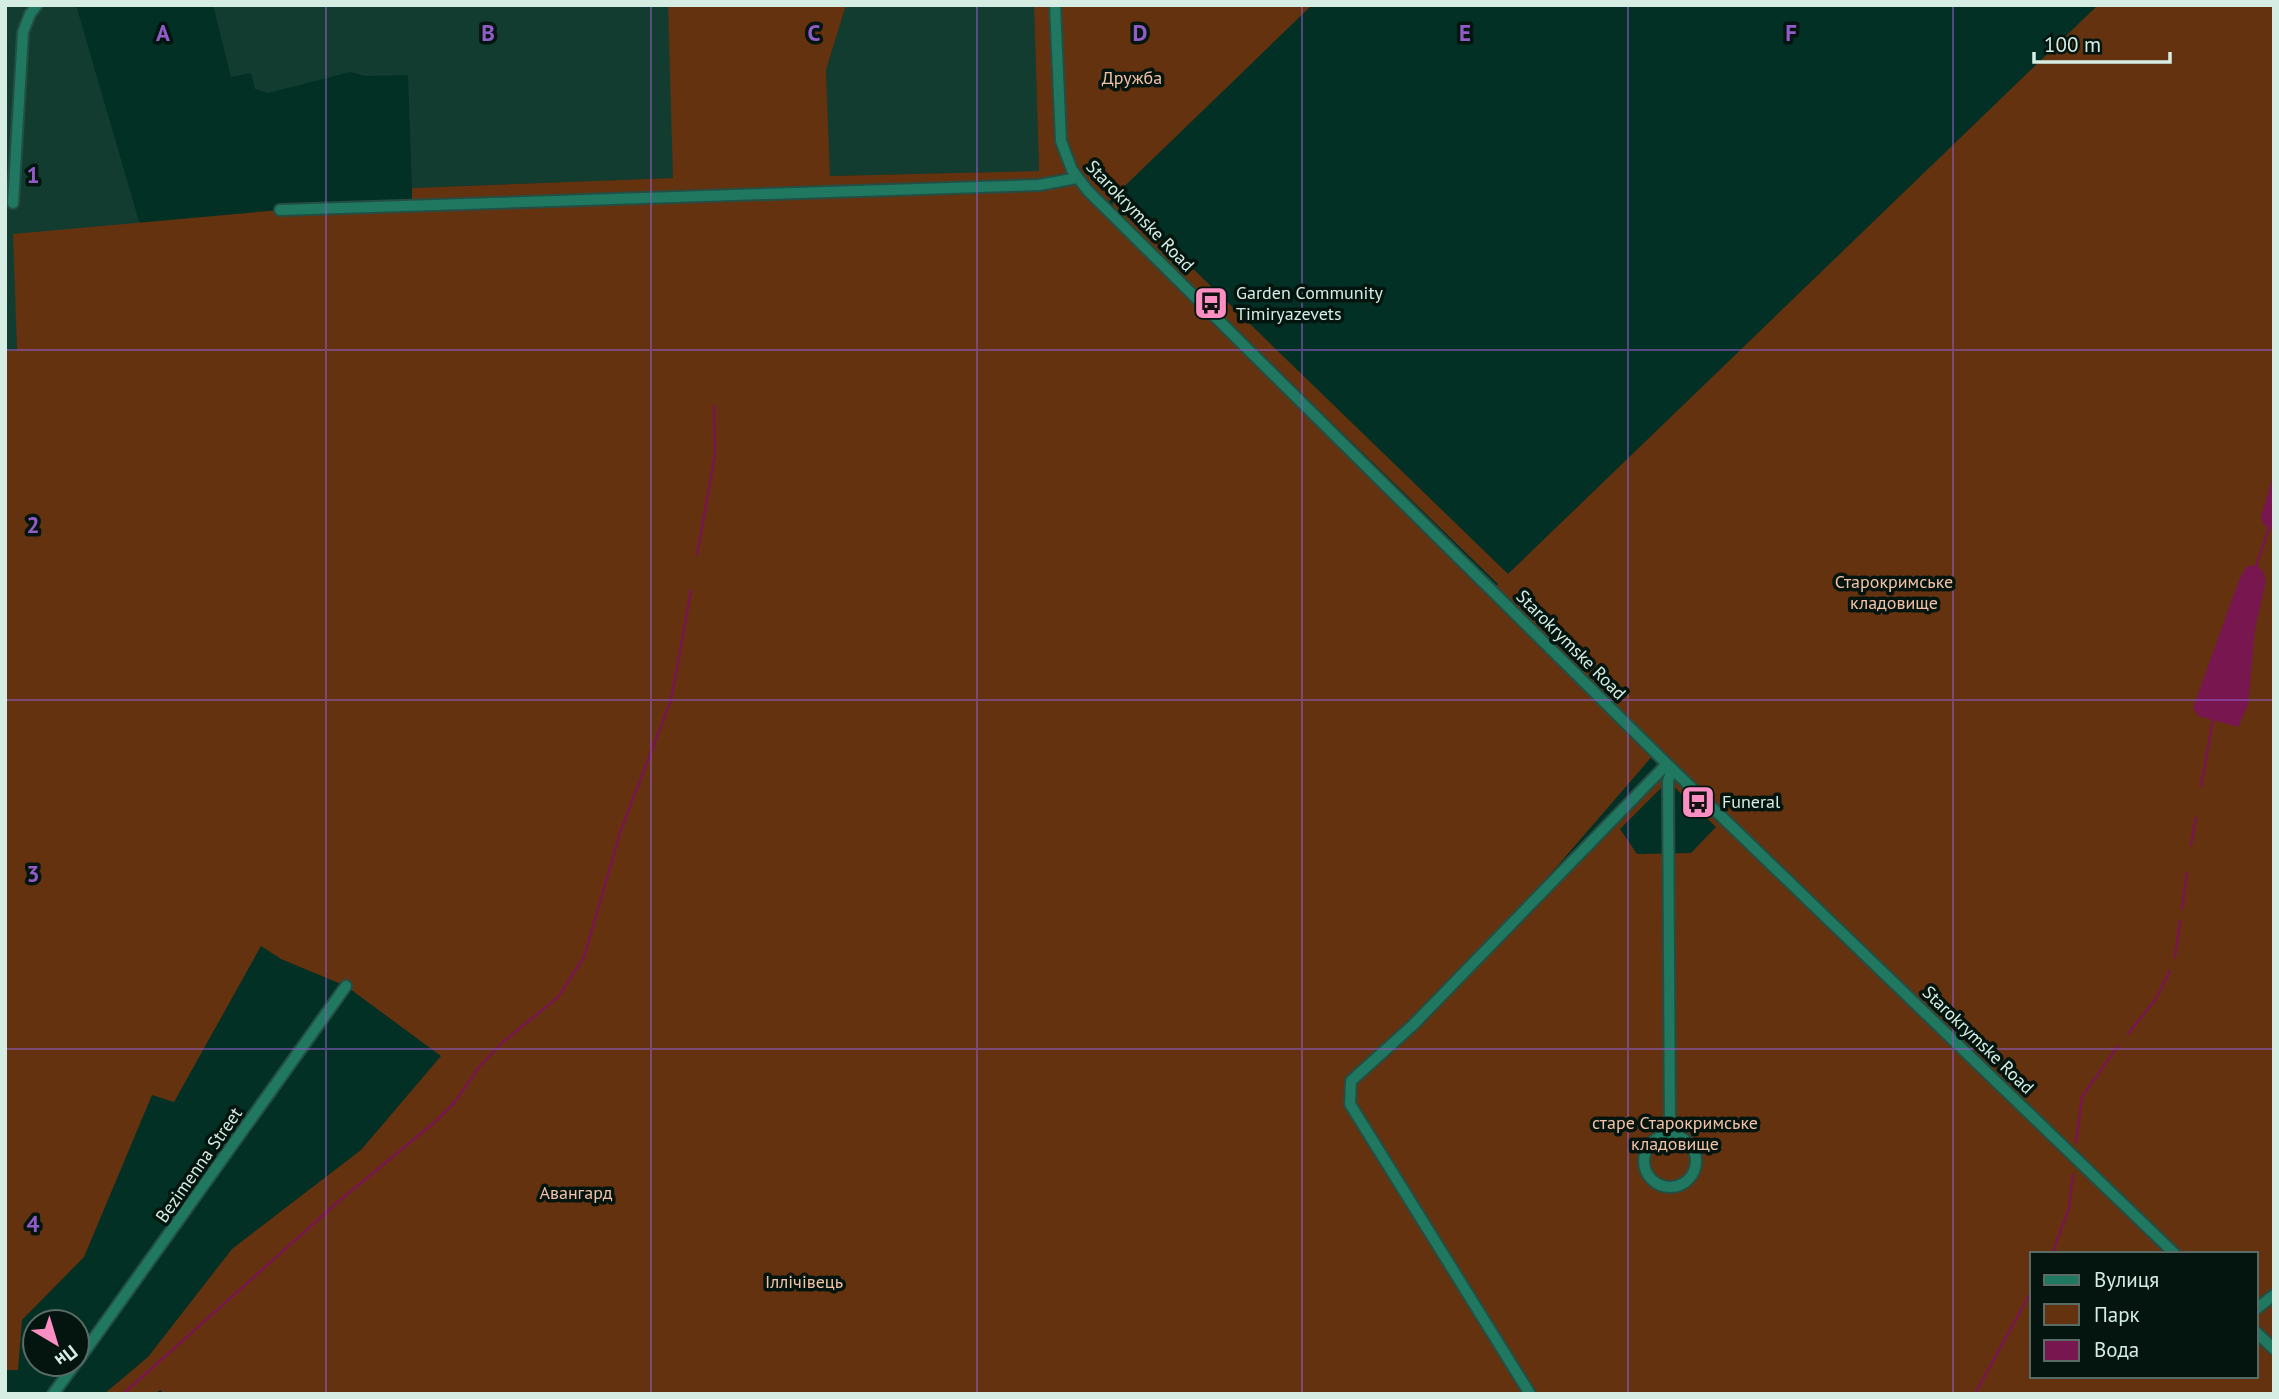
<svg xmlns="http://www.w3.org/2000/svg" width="2279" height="1399" viewBox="0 0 2279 1399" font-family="'PT Sans',sans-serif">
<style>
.built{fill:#133c30}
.green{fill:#653210;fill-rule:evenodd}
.water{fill:#78164f}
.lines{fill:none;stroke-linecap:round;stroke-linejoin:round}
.stream{stroke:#78164f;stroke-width:2.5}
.minor-casing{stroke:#244e43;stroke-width:14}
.minor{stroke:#1f785f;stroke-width:10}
.grid{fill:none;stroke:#925cc8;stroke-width:2;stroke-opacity:0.55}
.labels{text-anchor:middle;stroke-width:7;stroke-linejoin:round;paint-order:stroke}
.park-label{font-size:18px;fill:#f5c2a7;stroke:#04150f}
.street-label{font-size:18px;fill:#d6ede4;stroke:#04150f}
.poi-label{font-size:18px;fill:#d6ede4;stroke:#04150f;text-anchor:start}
.grid-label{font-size:23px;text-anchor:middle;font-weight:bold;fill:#925cc8;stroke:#04150f;stroke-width:7;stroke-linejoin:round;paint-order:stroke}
</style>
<rect width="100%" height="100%" fill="#023024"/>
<g class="built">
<path d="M5,5H76L140,225L14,234L17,350L5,351Z"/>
<path d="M213,5H668L674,178L412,188L408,75L365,76L350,72L268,93L255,89L251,73L231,77Z"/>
<path d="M846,5H1034L1039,171L830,176L826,70Z"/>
</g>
<path class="green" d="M668,5H846L826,70L830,176L1039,171L1034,5H1312L1103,207L1491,591L1498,584L1112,209L1113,201L1122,200L1508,574L2098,5H2274V1394H165L160,1390L154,1394H104L148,1357L232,1249L361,1150L441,1056L346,986L281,959L261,946L174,1102L152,1095L84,1257L22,1320L18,1370H5V351L17,350L13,234L280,210L412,204V188L673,178ZM1655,753L1666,764L1502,930ZM1668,781L1716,827L1691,853L1637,854L1620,829ZM2032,1254H2256V1376H2032Z"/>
<g class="water">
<path d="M2274,473V531L2263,524L2261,516Z"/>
<path d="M2256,565L2263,571L2266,581L2255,629L2248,705L2238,727L2198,716L2193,708L2239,580L2246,567Z"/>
</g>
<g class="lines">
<g class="stream">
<path d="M697,555L715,455L714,406"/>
<path d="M2256,566L2269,529"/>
<path d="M2201,786L2213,720"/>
<path d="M2191,845L2196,818"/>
<path d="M2182,909L2187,873"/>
<path d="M2175,957L2180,921"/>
<path d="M2128,1034L2155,1000L2170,971"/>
<path d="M2076,1142L2082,1097L2118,1046"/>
<path d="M2052,1254L2069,1208L2073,1175"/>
<path d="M123,1394L339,1201L436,1121L455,1102L479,1067L503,1042L558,997L584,957L621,830L671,700L691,591"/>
<path d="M1975,1394L2032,1290"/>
</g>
<g class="minor-casing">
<g id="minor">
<path d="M1055,5L1061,141L1072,170L1088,191L1667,764L2175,1254"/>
<path d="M13,203L23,32L30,14L37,5"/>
<path d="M280,210L1039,185L1077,178"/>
<path d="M1670,1135L1668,781L1672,769"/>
<circle cx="1670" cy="1161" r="26"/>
<path d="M2256,1309L2274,1295"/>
<path d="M2256,1332L2274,1349"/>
<path d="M77,1362L346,986"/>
<path d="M53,1394L75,1364"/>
<path d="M1530,1394L1350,1104L1351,1081L1413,1025L1667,764"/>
</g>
</g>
<use href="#minor" class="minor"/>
</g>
<path class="grid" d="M326,5V1394M651,5V1394M977,5V1394M1302,5V1394M1628,5V1394M1953,5V1394M5,350H2274M5,700H2274M5,1049H2274"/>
<defs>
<g id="bus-square" transform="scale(1.75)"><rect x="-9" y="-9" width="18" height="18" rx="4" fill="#fb8fc4" stroke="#04150f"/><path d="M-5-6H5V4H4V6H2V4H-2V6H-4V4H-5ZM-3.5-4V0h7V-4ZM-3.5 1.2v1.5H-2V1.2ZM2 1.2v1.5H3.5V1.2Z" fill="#111"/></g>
</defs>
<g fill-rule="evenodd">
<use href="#bus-square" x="1211" y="303"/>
<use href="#bus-square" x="1698" y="802"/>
</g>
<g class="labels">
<g class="park-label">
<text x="1132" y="84">Дружба</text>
<text x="1894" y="588">Старокримське<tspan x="1894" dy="21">кладовище</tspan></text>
<text x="1675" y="1129">старе Старокримське<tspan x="1675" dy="21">кладовище</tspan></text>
<text x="576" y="1199">Авангард</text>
<text x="804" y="1288">Іллічівець</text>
</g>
<g class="street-label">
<text transform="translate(1140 216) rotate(46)" y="6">Starokrymske Road</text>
<text transform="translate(1571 645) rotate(45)" y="6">Starokrymske Road</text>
<text transform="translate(1978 1040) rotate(44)" y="6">Starokrymske Road</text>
<text transform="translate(199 1165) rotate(-55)" y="6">Bezimenna Street</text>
</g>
<g class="poi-label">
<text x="1236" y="299">Garden Community<tspan x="1236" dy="21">Timiryazevets</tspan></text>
<text x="1722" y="808">Funeral</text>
</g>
</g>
<g class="grid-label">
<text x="163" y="41">A</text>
<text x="488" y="41">B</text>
<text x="814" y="41">C</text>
<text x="1140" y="41">D</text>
<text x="1465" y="41">E</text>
<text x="1791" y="41">F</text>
<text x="33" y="183">1</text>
<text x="33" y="533">2</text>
<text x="33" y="882">3</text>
<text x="33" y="1232">4</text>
</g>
<rect width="2279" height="1399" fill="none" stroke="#d6ede4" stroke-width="14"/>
<rect x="2030" y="1252" width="228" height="126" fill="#04150f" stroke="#586b64" stroke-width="2"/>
<rect x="2044" y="1275" width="35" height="10" fill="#1f785f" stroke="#586b64" stroke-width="2"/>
<text x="2094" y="1287" font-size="21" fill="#d6ede4">Вулиця</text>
<rect x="2044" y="1304" width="35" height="21" fill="#653210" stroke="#586b64" stroke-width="2"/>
<text x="2094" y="1322" font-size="21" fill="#d6ede4">Парк</text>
<rect x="2044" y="1340" width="35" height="21" fill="#78164f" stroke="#586b64" stroke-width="2"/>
<text x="2094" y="1357" font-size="21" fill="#d6ede4">Вода</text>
<g transform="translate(56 1343) rotate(142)"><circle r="33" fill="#04150f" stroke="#586b64" stroke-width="2"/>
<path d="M0-5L12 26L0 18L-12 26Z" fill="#fb8fc4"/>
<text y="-10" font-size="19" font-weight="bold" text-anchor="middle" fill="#d6ede4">Пн</text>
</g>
<path d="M2034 52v10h136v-10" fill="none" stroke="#d6ede4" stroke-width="3.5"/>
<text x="2044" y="52" font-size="21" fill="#d6ede4" stroke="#04150f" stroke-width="5" paint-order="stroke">100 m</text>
</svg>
